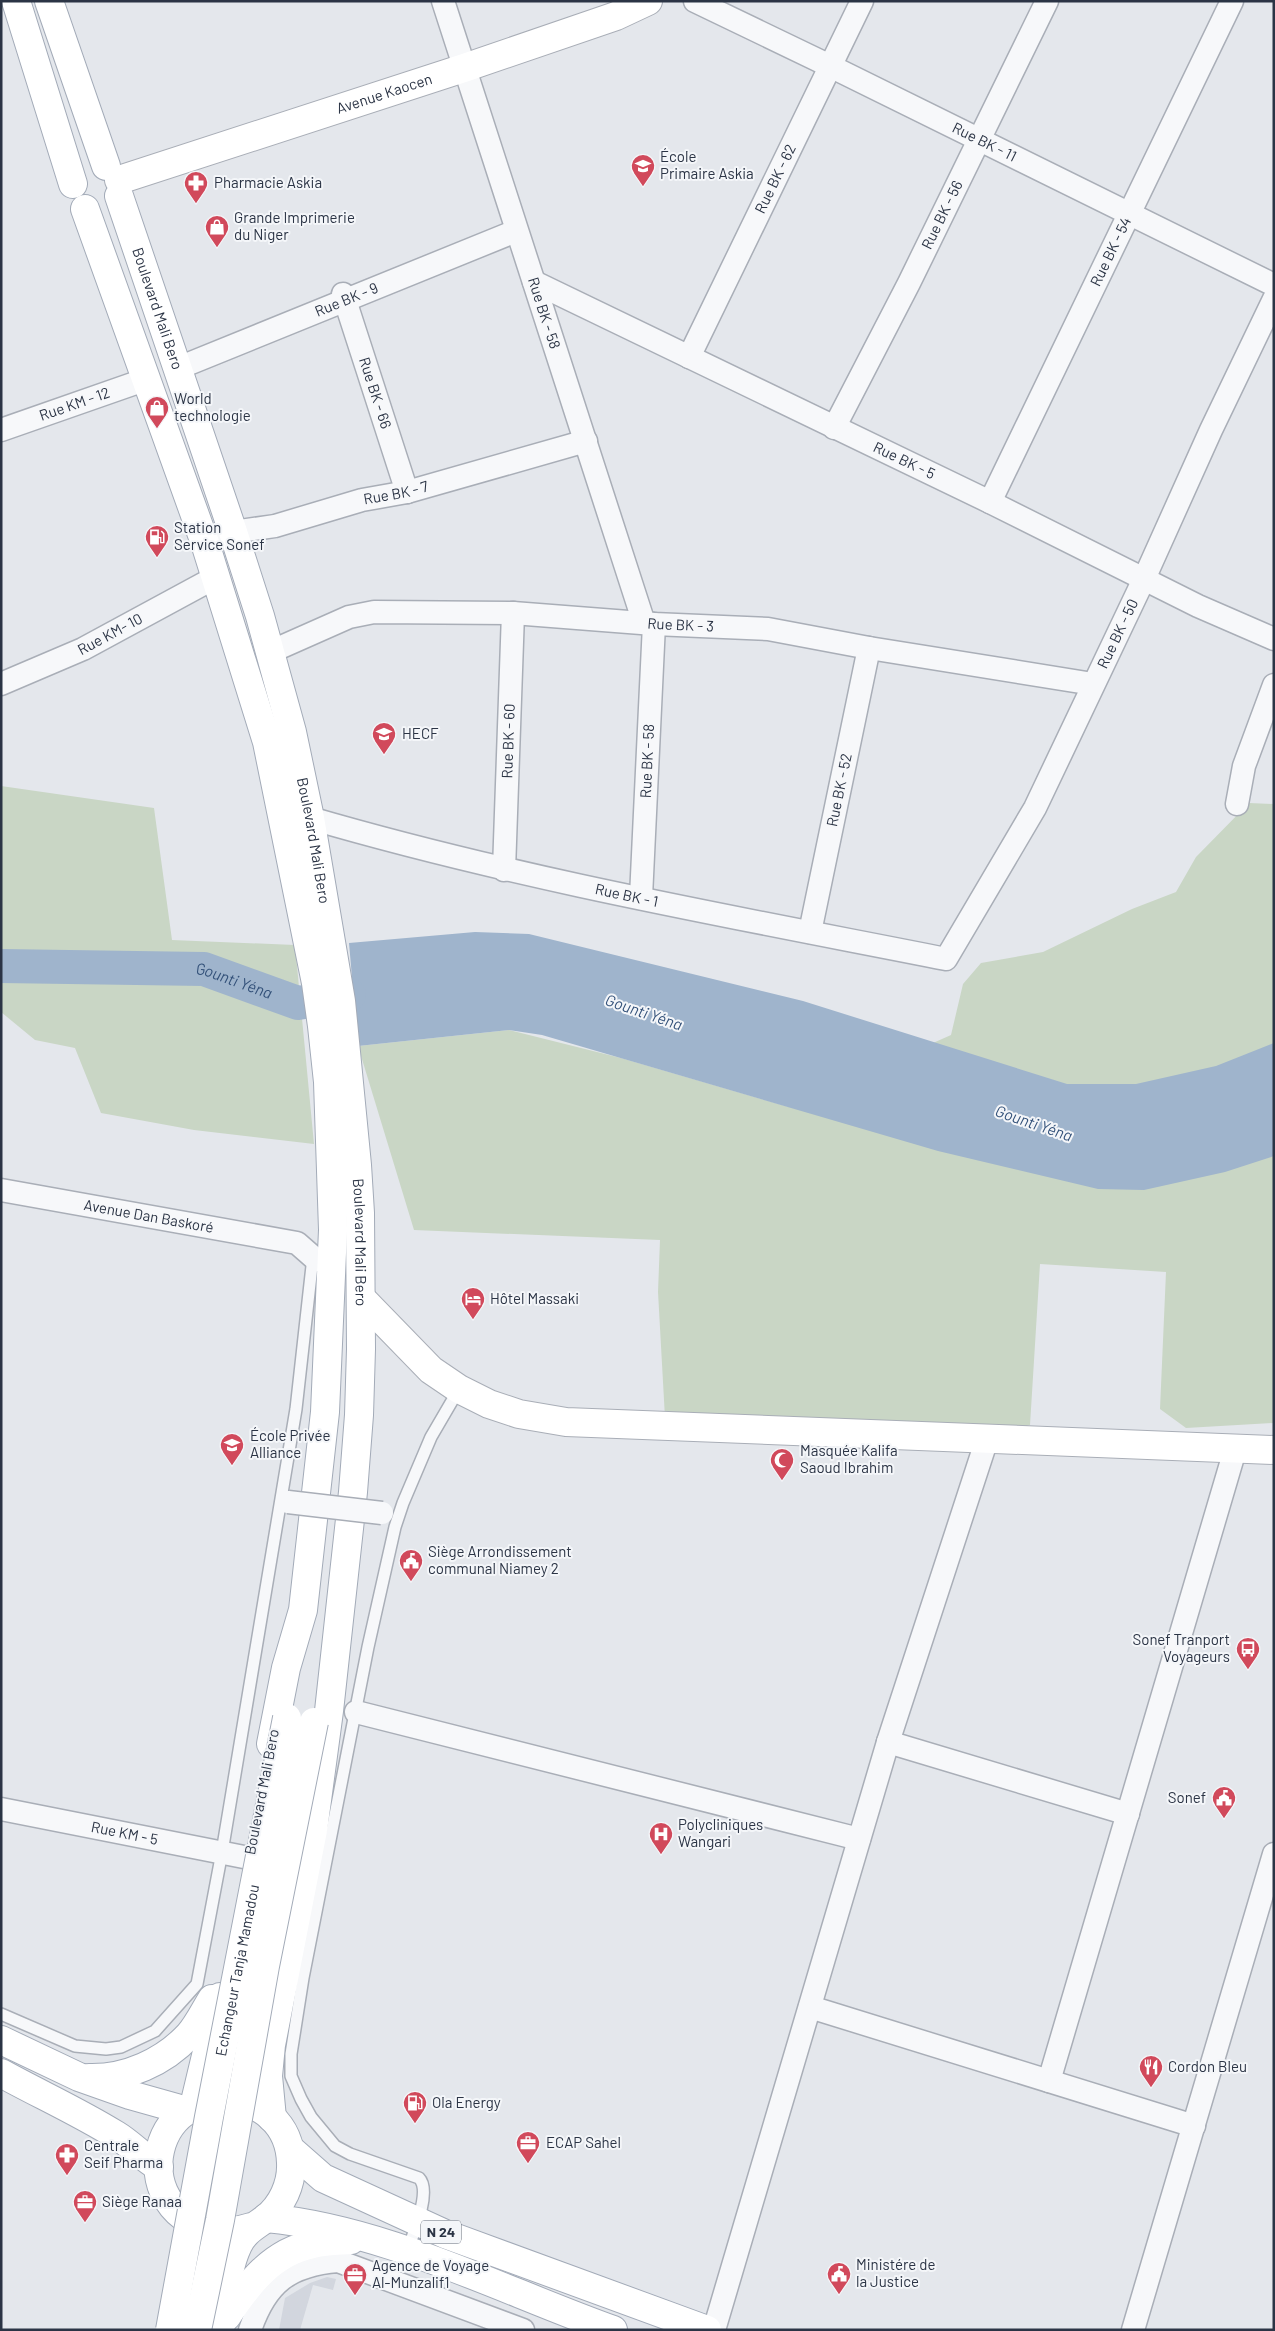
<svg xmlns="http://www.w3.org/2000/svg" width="1275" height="2331" viewBox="0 0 1275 2331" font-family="Barlow,sans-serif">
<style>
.built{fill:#d2d6de}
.green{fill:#c9d6c5}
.water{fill:#9fb4cc}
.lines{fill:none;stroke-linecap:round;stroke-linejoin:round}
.river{stroke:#9fb4cc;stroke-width:34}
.lane-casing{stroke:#a9aeb7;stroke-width:14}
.street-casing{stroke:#a9aeb7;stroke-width:25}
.secondary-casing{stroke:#a9aeb7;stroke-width:30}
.primary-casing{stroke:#a3abb8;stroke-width:30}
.lane{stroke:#f7f8fa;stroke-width:11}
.street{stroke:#f7f8fa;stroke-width:22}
.secondary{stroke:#fff;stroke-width:28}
.primary{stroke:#fff;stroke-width:28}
.street-bridge-casing{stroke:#a9aeb7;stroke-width:25;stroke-linecap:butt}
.primary-bridge-casing{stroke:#a3abb8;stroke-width:30;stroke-linecap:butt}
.street-bridge{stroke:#f7f8fa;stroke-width:22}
.primary-bridge{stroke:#fff;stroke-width:28}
.labels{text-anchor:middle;stroke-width:4;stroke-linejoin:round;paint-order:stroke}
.shield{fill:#f4f6f9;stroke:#676e7b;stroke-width:1}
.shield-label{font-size:14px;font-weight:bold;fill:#2b3445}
.street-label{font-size:15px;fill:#2b3445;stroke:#f4f6f9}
.poi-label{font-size:15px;fill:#2b3445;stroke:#f4f6f9;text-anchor:start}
.water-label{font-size:16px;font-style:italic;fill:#34527a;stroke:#f4f6f9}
</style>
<rect width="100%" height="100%" fill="#e4e7ec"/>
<path class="built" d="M327,2277L336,2279L333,2290L313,2285L300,2330H279L285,2298L310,2283Z"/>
<g class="green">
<path d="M1,786L154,808L172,940L295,945L314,1144L194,1130L101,1113L75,1048L35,1040L1,1012Z"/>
<path d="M1249,803L1274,804V1423L1186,1428L1160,1409L1166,1272L1040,1264L1030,1425L1012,1431L665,1418L658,1292L660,1240L414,1230L358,1046L509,1030L621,1058L789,1107L951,1035L963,984L981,963L1043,952L1132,909L1176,892L1196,857Z"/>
</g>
<path class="water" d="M475,932L529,934L803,1001L1067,1084H1136L1216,1066L1274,1043V1156L1225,1172L1144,1190L1098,1189L938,1151L542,1035L509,1030L358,1046L349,943Z"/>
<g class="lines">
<path class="river" id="s1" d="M1,966L204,969L298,1003L349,995"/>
<g class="lane-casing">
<g id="lane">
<path d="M1,2014L75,2046L106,2049L121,2047L155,2031L197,1984L222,1852L296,1409L313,1257"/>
<path d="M407,2251C413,2235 432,2191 419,2178L350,2154L335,2146L311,2117L301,2099L291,2076V2054L303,1978L368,1647L395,1527L403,1503L431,1437L459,1389"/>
</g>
</g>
<g class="street-casing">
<g id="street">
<path id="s2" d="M443,1L644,623"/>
<path id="s3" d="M695,1L830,66L1274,285"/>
<path id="s4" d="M534,282L990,502L1198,606L1274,639"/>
<path id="s5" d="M343,294L407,492"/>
<path id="s6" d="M689,357L862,1"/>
<path id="s7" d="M176,369L516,231"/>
<path id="s8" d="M834,428L909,283L1047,1"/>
<path id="s9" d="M1,430L147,379"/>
<path id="s10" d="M990,502L1232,1"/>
<path id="s11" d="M205,543L233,532L275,526L362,500L407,492L586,441"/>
<path id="s12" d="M270,652L349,617L374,612L513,613L654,624L768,629L869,648L1093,684"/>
<path id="s13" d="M1,684L83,649L216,577"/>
<path d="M1237,804L1244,766L1274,685"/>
<path id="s14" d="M310,818C519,879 733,917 946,959L1035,808L1144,579L1211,430L1274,299"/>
<path id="s15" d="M504,870L513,613"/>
<path id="s16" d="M641,897L654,624"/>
<path id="s17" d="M810,932L869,648"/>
<path id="s18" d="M1,1190L297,1243L313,1257L333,1266"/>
<path d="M356,1712L859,1839"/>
<path d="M888,1742L1128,1814"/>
<path id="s19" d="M1,1809L249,1858"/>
<path d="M810,2007L1194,2126"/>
<path d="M1049,2081L1235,1450"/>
<path d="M250,2330C266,2283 289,2265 338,2261L523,2330"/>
<path d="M714,2330L888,1742L987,1439"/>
<path d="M1133,2330L1274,1854"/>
</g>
</g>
<g class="secondary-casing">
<g id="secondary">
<path id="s20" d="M119,180L464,68L616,16L648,1"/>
<path d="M361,1298L431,1370L459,1389L489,1404L519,1414L566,1422L1274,1450"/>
</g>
</g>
<g class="primary-casing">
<g id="primary">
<path d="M16,1L73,184"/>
<path d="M49,1L106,166"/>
<path id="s21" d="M119,196L233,532L260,616L292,732L310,818L341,1001L357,1165L360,1213L361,1349L359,1415L353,1492L329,1711L313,1830L271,2045L268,2076L272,2118"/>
<path d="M85,209L205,543L267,742L316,983L322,1026L328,1082L333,1230L325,1412L303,1610L286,1668L271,1744"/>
<path d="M1,2040L79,2077L130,2095L187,2111"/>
<path d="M1,2073C39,2094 79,2112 116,2135C131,2144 143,2158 159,2167"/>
<path d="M89,2078C126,2079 164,2062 189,2035C198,2025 205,2010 212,1999"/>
<path d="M194,2106L220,1997"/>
<path d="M290,2149L323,2178L445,2234L707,2330"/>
<path d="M266,2218C385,2229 501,2290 613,2330"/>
<path d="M227,2316C248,2284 272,2252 313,2244C325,2241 338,2241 351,2240"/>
<path d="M220,2330C225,2302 226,2270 238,2245C244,2232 254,2227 265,2219C282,2206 292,2184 291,2163C289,2083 171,2076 159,2156C152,2209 204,2244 251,2227"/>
</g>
</g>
<use href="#lane" class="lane"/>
<use href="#street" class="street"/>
<use href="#secondary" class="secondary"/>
<use href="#primary" class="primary"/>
<g class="street-bridge-casing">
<path id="street-bridge" d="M288,1502L382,1513"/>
</g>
<g class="primary-bridge-casing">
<g id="primary-bridge">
<path id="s22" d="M170,2330L209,2117L287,1718"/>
<path d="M197,2330L220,2220L265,1966L314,1722"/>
</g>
</g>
<use href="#street-bridge" class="street-bridge"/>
<use href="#primary-bridge" class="primary-bridge"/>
</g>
<defs>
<g id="school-pin" transform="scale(1.25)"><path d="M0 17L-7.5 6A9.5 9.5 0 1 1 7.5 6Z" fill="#d1495b" stroke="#f4f6f9"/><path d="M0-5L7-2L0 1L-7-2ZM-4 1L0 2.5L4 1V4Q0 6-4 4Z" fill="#fff"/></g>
<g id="pharmacy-pin" transform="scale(1.25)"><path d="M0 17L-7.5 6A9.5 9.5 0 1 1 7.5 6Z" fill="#d1495b" stroke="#f4f6f9"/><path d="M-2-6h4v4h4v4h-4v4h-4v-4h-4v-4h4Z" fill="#fff"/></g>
<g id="shop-pin" transform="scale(1.25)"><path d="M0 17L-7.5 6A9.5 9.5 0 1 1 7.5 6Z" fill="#d1495b" stroke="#f4f6f9"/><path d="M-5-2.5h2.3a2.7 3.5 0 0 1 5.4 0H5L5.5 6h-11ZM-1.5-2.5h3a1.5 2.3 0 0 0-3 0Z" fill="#fff"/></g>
<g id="fuel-pin" transform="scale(1.25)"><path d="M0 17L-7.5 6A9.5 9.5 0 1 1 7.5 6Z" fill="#d1495b" stroke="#f4f6f9"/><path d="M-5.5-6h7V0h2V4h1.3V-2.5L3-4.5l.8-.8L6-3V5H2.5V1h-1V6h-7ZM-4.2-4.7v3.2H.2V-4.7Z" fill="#fff"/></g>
<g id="university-pin" transform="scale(1.25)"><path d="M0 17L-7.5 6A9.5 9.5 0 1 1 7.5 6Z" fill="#d1495b" stroke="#f4f6f9"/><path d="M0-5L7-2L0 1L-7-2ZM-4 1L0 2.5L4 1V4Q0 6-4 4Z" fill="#fff"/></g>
<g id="hotel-pin" transform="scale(1.25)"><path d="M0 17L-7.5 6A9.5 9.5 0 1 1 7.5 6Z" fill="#d1495b" stroke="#f4f6f9"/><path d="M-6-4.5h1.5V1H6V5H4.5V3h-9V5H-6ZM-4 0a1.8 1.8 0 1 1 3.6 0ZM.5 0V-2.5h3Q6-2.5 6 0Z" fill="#fff"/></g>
<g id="mosque-pin" transform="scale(1.25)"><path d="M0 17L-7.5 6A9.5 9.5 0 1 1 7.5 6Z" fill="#d1495b" stroke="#f4f6f9"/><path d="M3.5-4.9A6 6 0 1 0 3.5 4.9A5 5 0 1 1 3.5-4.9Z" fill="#fff"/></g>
<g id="civic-pin" transform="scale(1.25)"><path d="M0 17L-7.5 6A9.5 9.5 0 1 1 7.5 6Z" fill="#d1495b" stroke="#f4f6f9"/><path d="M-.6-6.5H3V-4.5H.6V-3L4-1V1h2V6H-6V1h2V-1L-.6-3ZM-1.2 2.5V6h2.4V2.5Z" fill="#fff"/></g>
<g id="bus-pin" transform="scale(1.25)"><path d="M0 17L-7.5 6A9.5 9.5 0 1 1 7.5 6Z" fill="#d1495b" stroke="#f4f6f9"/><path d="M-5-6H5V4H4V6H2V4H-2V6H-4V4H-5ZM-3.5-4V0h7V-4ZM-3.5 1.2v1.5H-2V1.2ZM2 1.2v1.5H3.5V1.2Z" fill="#fff"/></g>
<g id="hospital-pin" transform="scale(1.25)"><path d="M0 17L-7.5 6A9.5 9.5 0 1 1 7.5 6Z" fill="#d1495b" stroke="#f4f6f9"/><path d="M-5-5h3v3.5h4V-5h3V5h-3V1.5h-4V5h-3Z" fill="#fff"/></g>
<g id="restaurant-pin" transform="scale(1.25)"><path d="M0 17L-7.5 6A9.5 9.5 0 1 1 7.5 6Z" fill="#d1495b" stroke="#f4f6f9"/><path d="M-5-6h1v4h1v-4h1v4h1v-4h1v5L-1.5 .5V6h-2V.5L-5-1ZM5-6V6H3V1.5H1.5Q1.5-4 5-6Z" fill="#fff"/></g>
<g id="office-pin" transform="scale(1.25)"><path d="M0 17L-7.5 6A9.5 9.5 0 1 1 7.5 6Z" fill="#d1495b" stroke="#f4f6f9"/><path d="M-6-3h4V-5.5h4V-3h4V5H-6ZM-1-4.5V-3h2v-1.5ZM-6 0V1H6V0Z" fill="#fff"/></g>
</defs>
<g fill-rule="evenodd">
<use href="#school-pin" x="643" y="166"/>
<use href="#pharmacy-pin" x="196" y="183"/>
<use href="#shop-pin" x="217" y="227"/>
<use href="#shop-pin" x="157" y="408"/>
<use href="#fuel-pin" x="157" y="537"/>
<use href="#university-pin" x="384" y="734"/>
<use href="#hotel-pin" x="473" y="1299"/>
<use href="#school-pin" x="232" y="1445"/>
<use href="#mosque-pin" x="782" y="1460"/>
<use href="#civic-pin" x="411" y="1561"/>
<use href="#bus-pin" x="1248" y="1649"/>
<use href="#civic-pin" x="1224" y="1798"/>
<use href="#hospital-pin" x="661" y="1834"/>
<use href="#restaurant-pin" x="1151" y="2067"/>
<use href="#fuel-pin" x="415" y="2103"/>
<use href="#office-pin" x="528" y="2143"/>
<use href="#pharmacy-pin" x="67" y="2155"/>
<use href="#office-pin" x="85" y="2202"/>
<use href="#civic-pin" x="839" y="2274"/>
<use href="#office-pin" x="355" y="2275"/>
</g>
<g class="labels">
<rect class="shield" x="421" y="2220.5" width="40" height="23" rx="4"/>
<g class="shield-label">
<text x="441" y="2237">N 24</text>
</g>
<g class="street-label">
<text dy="5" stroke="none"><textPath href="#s20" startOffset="279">Avenue Kaocen</textPath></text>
<text dy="5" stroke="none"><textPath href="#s3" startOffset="322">Rue BK - 11</textPath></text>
<text dy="5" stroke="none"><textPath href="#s6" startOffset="198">Rue BK - 62</textPath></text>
<text dy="5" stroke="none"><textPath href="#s8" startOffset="239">Rue BK - 56</textPath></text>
<text dy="5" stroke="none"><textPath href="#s10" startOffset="278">Rue BK - 54</textPath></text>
<text dy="5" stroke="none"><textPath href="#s7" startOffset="184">Rue BK - 9</textPath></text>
<text dy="5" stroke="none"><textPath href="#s21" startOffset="119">Boulevard Mali Bero</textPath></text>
<text dy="5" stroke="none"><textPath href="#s2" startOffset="328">Rue BK - 58</textPath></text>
<text dy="5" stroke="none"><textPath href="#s5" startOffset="104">Rue BK - 66</textPath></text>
<text dy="5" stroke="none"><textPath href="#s9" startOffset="78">Rue KM - 12</textPath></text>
<text dy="5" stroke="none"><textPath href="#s4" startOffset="411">Rue BK - 5</textPath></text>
<text dy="5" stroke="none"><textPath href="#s11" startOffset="198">Rue BK - 7</textPath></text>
<text dy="5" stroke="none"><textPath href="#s12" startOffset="419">Rue BK - 3</textPath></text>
<text dy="5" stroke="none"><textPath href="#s13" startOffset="120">Rue KM- 10</textPath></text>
<text dy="5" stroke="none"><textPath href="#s14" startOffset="1020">Rue BK - 50</textPath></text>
<text dy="5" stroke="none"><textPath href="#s15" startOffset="129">Rue BK - 60</textPath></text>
<text dy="5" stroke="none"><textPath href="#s16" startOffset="136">Rue BK - 58</textPath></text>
<text dy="5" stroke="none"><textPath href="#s17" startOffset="145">Rue BK - 52</textPath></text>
<text dy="5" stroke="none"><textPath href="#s21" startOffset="674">Boulevard Mali Bero</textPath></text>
<text dy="5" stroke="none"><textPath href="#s14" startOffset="326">Rue BK - 1</textPath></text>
<text dy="5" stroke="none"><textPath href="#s18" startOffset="150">Avenue Dan Baskoré</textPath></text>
<text dy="5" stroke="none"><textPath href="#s21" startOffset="1079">Boulevard Mali Bero</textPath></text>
<text transform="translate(262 1792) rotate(-79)" y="5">Boulevard Mali Bero</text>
<text dy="5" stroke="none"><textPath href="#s19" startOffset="126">Rue KM - 5</textPath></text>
<text dy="5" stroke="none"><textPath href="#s22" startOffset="366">Echangeur Tanja Mamadou</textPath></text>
</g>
<g class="poi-label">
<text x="660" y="162">École<tspan x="660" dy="17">Primaire Askia</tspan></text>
<text x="214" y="188">Pharmacie Askia</text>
<text x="234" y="223">Grande Imprimerie<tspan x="234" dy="17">du Niger</tspan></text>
<text x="174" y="404">World<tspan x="174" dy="17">technologie</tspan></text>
<text x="174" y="533">Station<tspan x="174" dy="17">Service Sonef</tspan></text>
<text x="402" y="739">HECF</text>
<text x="490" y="1304">Hôtel Massaki</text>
<text x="250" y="1441">École Privée<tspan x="250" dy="17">Alliance</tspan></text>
<text x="800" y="1456">Masquée Kalifa<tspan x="800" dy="17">Saoud Ibrahim</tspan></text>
<text x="428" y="1557">Siège Arrondissement<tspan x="428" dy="17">communal Niamey 2</tspan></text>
<text x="1230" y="1645" text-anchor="end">Sonef Tranport<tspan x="1230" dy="17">Voyageurs</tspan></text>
<text x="1206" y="1803" text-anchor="end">Sonef</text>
<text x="678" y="1830">Polycliniques<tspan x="678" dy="17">Wangari</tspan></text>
<text x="1168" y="2072">Cordon Bleu</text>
<text x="432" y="2108">Ola Energy</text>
<text x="546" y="2148">ECAP Sahel</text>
<text x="84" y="2151">Centrale<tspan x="84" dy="17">Seif Pharma</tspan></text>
<text x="102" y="2207">Siège Ranaa</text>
<text x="856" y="2270">Ministére de<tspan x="856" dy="17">la Justice</tspan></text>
<text x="372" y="2271">Agence de Voyage<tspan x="372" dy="17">Al-Munzalif1</tspan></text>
</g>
<g class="water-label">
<text dy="6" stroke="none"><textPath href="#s1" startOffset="235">Gounti Yéna</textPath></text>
<text transform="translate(644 1012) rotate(19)" y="6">Gounti Yéna</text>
<text transform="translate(1034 1123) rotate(19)" y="6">Gounti Yéna</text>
</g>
</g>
<rect width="1275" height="2331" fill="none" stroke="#2b3445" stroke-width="5"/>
</svg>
